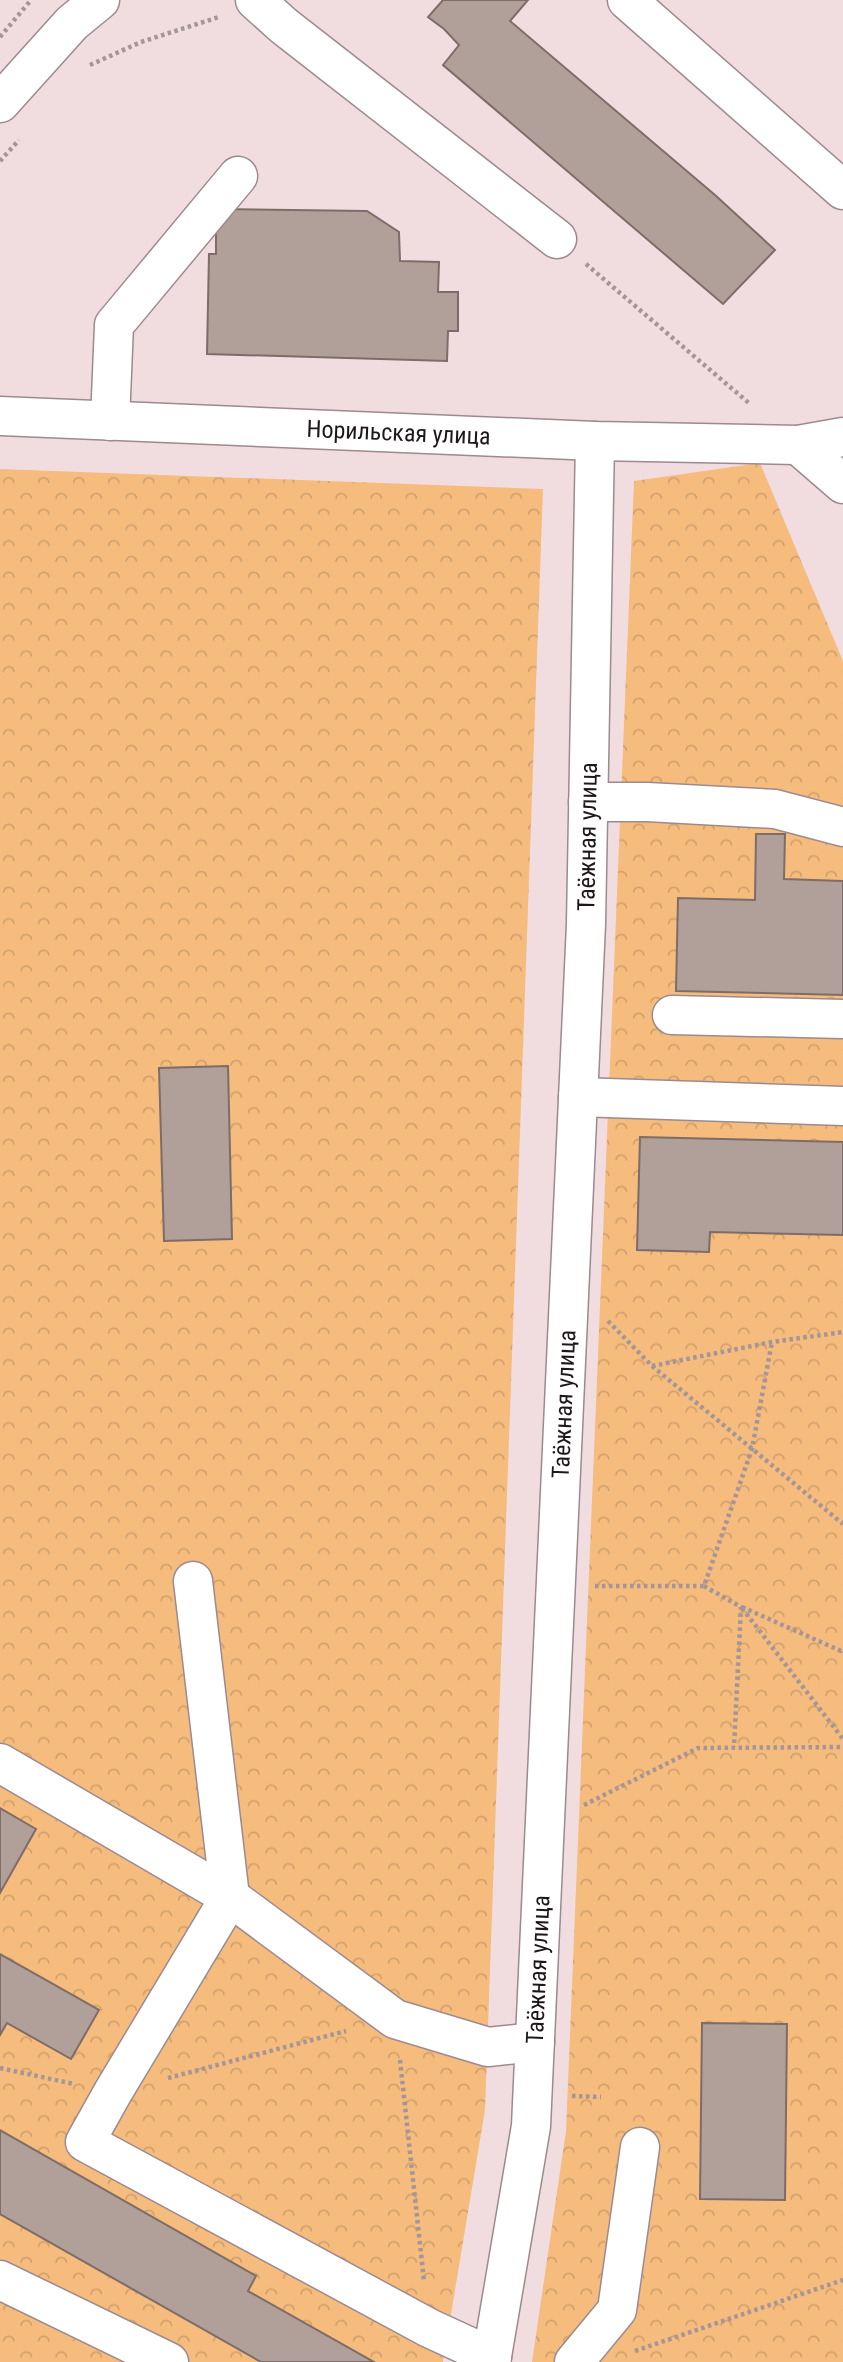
<svg xmlns="http://www.w3.org/2000/svg" width="843" height="2362" viewBox="0 0 843 2362" font-family="'Roboto Condensed',sans-serif">
<style>
.park{fill:url(#park-crowns)}
.building{fill:#b19f9a;stroke:#7d6c67;stroke-width:2}
.lines{fill:none;stroke-linecap:round;stroke-linejoin:round}
.minor-casing{stroke:#9d8a8e;stroke-width:41}
.path{stroke:#a49597;stroke-width:4.5;stroke-dasharray:3.5 3.5;stroke-linecap:butt}
.minor{stroke:#fff;stroke-width:38}
.labels{text-anchor:middle;stroke-width:6;stroke-linejoin:round;paint-order:stroke}
.street-label{font-size:24px;fill:#1e1718;stroke:#fff}
</style>
<defs>
<pattern id="park-crowns" width="20" height="18" patternUnits="userSpaceOnUse" patternTransform="scale(1.75)"><rect width="20" height="18" fill="#f5bc7e"/><path d="M2 6a3 3 0 1 1 6 0M12 15a3 3 0 1 1 6 0" fill="none" stroke="#d2a16c"/></pattern>
</defs>
<rect width="100%" height="100%" fill="#f1dde0"/>
<g class="park">
<path d="M760,463L843,661V2362H532L566,2131L634,481Z"/>
<path d="M0,469L543,489L485,2110L443,2362H0Z"/>
</g>
<g class="building">
<path d="M443,0H528L510,21L715,195L775,250L723,304L443,65L459,45L444,29L428,17Z"/>
<path d="M216,209L367,211L399,232L400,261L439,262L438,292H458V331H448L447,361L207,354L209,254H216Z"/>
<path d="M756,834H785L784,879L843,881V995L676,991L678,898L755,900Z"/>
<path d="M228,1066L232,1239L164,1241L159,1068Z"/>
<path d="M640,1137L843,1142V1235L710,1232L709,1252L637,1250Z"/>
<path d="M0,1808L36,1829L0,1893Z"/>
<path d="M0,1954L99,2010L71,2059L7,2023L0,2035Z"/>
<path d="M702,2023L787,2024L785,2200L700,2199Z"/>
<path d="M0,2130L256,2276L248,2291L374,2362H261L0,2214Z"/>
</g>
<g class="lines">
<g class="minor-casing">
<g id="minor">
<path d="M255,0L284,26L557,239"/>
<path d="M627,0L843,190"/>
<path d="M0,103L72,23L100,0"/>
<path id="s1" d="M0,416L595,441L798,445L843,437"/>
<path d="M110,421L114,325L238,176"/>
<path d="M798,445L843,484"/>
<path d="M588,802H647L775,809L843,827"/>
<path d="M672,1015L843,1019"/>
<path d="M578,1097L843,1106"/>
<path d="M193,1581L230,1897L113,2092L85,2142L429,2328L492,2357"/>
<path d="M0,1763L230,1897L395,2019L488,2047L535,2042"/>
<path d="M0,2280L169,2362"/>
<path id="s2" d="M491,2362L531,2126L586,924L595,441"/>
<path d="M574,2362L617,2310L640,2147"/>
</g>
</g>
<g class="path">
<path d="M0,37L31,0"/>
<path d="M90,65L141,42L219,17"/>
<path d="M0,161L19,140"/>
<path d="M586,264L750,404"/>
<path d="M608,1321L652,1366L843,1524"/>
<path d="M652,1366L772,1342L843,1332"/>
<path d="M595,1586H704L752,1449L772,1342"/>
<path d="M704,1586L741,1607L734,1747"/>
<path d="M742,1607L841,1651L843,1648"/>
<path d="M742,1608L843,1739"/>
<path d="M584,1805L698,1748L843,1747"/>
<path d="M400,2060L424,2281"/>
<path d="M0,2068L74,2084"/>
<path d="M168,2078L346,2031"/>
<path d="M572,2096L601,2097"/>
<path d="M635,2351L843,2280"/>
</g>
<use href="#minor" class="minor"/>
</g>
<g class="labels">
<g class="street-label">
<text dy="8" stroke="none"><textPath href="#s1" startOffset="399">Норильская улица</textPath></text>
<text dy="8" stroke="none"><textPath href="#s2" startOffset="1530">Таёжная улица</textPath></text>
<text dy="8" stroke="none"><textPath href="#s2" startOffset="962">Таёжная улица</textPath></text>
<text dy="8" stroke="none"><textPath href="#s2" startOffset="396">Таёжная улица</textPath></text>
</g>
</g>
</svg>
